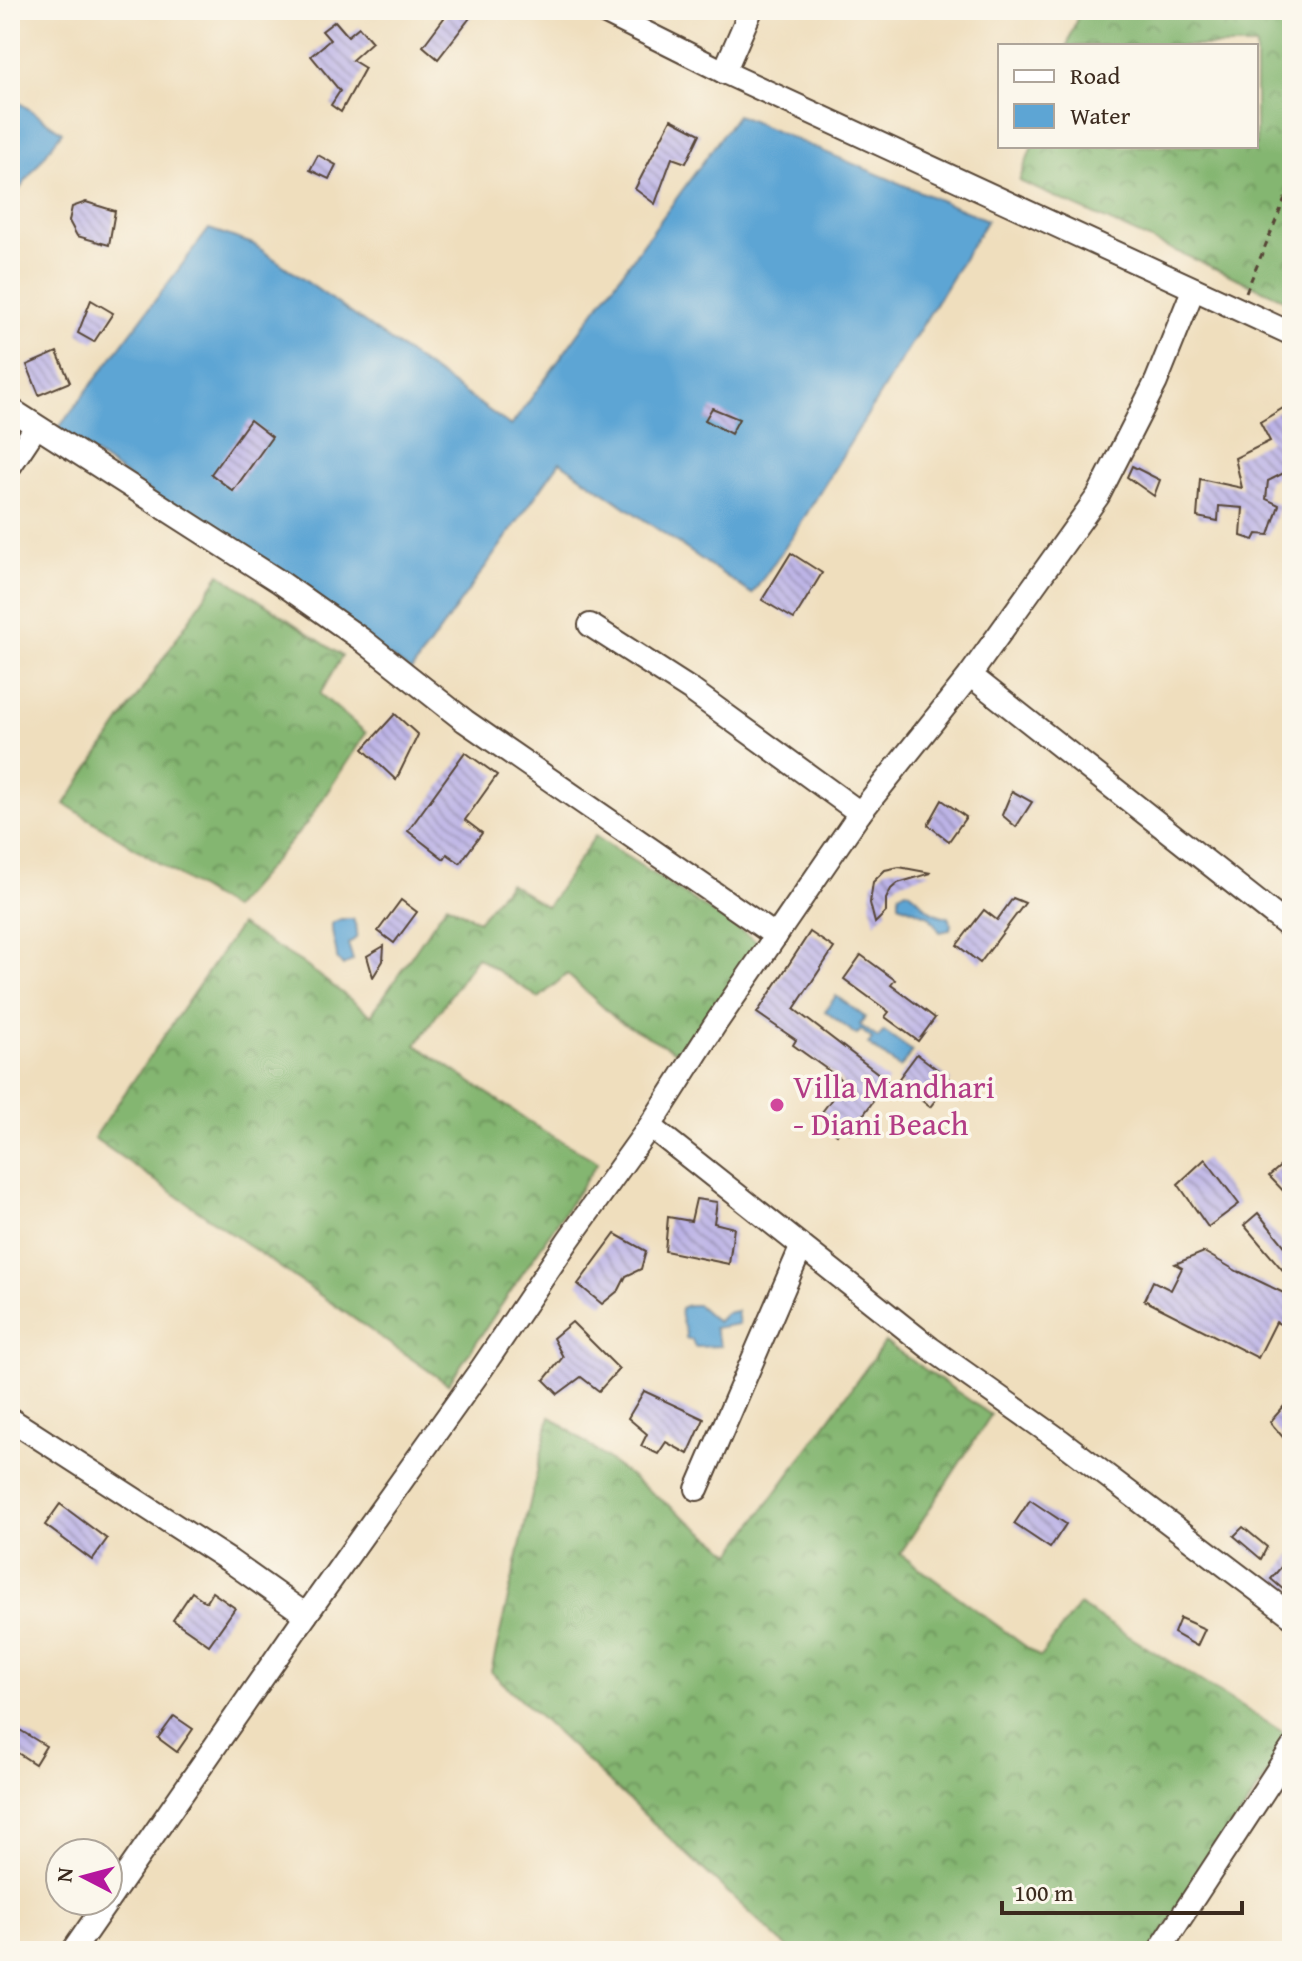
<svg xmlns="http://www.w3.org/2000/svg" width="1302" height="1961" viewBox="0 0 1302 1961" font-family="'Gentium Book Plus',serif">
<style>
.forest{fill:url(#forest-crowns);stroke:#607048;stroke-width:2}
.water{fill:#5da5d4;stroke:#4c6879;stroke-width:2}
.building{fill:url(#building-back-hatch)}
.lines{fill:none;stroke-linecap:round;stroke-linejoin:round}
.minor-casing{stroke:#564536;stroke-width:26}
.path{stroke:#564536;stroke-width:3;stroke-dasharray:6 6;stroke-linecap:butt}
.minor{stroke:#fff;stroke-width:22}
.hotel-dot{fill:#d1479c;stroke:#fbf7ec;stroke-width:3}
.labels{text-anchor:middle;stroke-width:7;stroke-linejoin:round;paint-order:stroke}
.hotel-label{font-size:32px;fill:#b23c85;stroke:#fbf7ec;text-anchor:start}
</style>
<defs>
<pattern id="forest-crowns" width="20" height="18" patternUnits="userSpaceOnUse" patternTransform="scale(2)"><rect width="20" height="18" fill="#84b671"/><path d="M2 6a3 3 0 1 1 6 0M12 15a3 3 0 1 1 6 0" fill="none" stroke="#6d945c"/></pattern>
<pattern id="building-back-hatch" width="6" height="6" patternUnits="userSpaceOnUse" patternTransform="scale(2)"><rect width="6" height="6" fill="#bcb3e6"/><path d="M-1 5l2 2M0 0l6 6M5-1l2 2" fill="none" stroke="#9a92ba"/></pattern>
</defs>
<rect width="100%" height="100%" fill="#fbf7ec"/>
<filter id="ink" filterUnits="userSpaceOnUse"><feTurbulence type="fractalNoise" baseFrequency=".0125" numOctaves="2"/><feDisplacementMap in="SourceGraphic" scale="16" xChannelSelector="R" yChannelSelector="G"/><feConvolveMatrix kernelMatrix="1 2 1 2 8 2 1 2 1" color-interpolation-filters="sRGB"/></filter>
<filter id="wash" filterUnits="userSpaceOnUse"><feTurbulence type="fractalNoise" baseFrequency=".006" numOctaves="4" result="noise"/><feDisplacementMap in="SourceGraphic" scale="32" xChannelSelector="R" yChannelSelector="G"/><feGaussianBlur stdDeviation="1.8" result="paint"/><feColorMatrix in="noise" values="0 0 0 0 0 0 0 0 0 0 0 0 0 0 0 0 0 1.4 0 .05"/><feComposite in="paint" operator="in"/></filter>
<g filter="url(#wash)">
<rect width="100%" height="100%" fill="#efdebd"/>
<g class="forest">
<path d="M1067,10H1292V303L1019,181L1032,146H1256V46H1067L1078,15Z"/>
<path d="M220,574L342,656L320,694L366,733L307,823L232,909L65,804Z"/>
<path d="M595,836L764,946L682,1055L617,1020L567,974L539,998L477,957L416,1045L542,1130L598,1162L448,1384L94,1138L240,925L301,962L371,1015L447,904L478,921L509,883L547,907Z"/>
<path d="M885,1342L991,1415L900,1554L1040,1657L1079,1605L1292,1738L1150,1951H791L491,1672L550,1416L732,1553Z"/>
</g>
<g class="water">
<path d="M10,96L62,132L10,202Z"/>
<path d="M737,115L987,220L793,536L752,594L560,462L411,671L58,429L209,229L253,244L511,426Z"/>
<path d="M906,890C924,897 919,912 948,917L951,924L950,930L940,932L929,916L899,904V894Z"/>
<path d="M341,919H353L357,930L356,938L348,944L353,960L343,966L337,959C337,946 331,937 332,923Z"/>
<path d="M836,996L865,1017L860,1025L878,1038L884,1031L912,1051L900,1068L868,1044L872,1039L861,1030L857,1035L825,1011Z"/>
<path d="M688,1305H698L717,1322L726,1313L737,1311L739,1324L714,1328L721,1346L695,1347L692,1340L686,1339C688,1328 678,1322 681,1308Z"/>
</g>
<g id="blocks">
<g class="building">
<path d="M450,10H476L438,59L423,46Z"/>
<path d="M335,21L348,36L359,27L372,42L352,60L365,68L341,112L331,105L340,91L311,56L330,40L322,31Z"/>
<path d="M671,119L700,134L686,163L672,158L655,204L635,189Z"/>
<path d="M318,155L336,165L329,179L310,170Z"/>
<path d="M86,202L115,211L109,245L77,236L69,221L72,207Z"/>
<path d="M91,300L113,313L94,342L78,333Z"/>
<path d="M57,352L70,382L39,395L27,365Z"/>
<path d="M1285,407L1292,423V469L1268,481L1266,499L1279,505L1269,535L1257,534L1254,540L1241,536L1243,508L1219,506L1218,521L1197,517L1200,479L1242,488L1235,458L1270,441L1260,422Z"/>
<path d="M712,408L739,419L731,434L705,420Z"/>
<path d="M250,420L272,437L233,491L211,474Z"/>
<path d="M1132,466L1160,480L1154,496L1127,477Z"/>
<path d="M791,553L822,573L794,619L762,600Z"/>
<path d="M395,714L418,735L396,780L363,749Z"/>
<path d="M465,752L497,775L465,820L482,833L460,863L447,854L444,859L408,831Z"/>
<path d="M1012,791L1032,802L1016,827L1002,815Z"/>
<path d="M942,800L966,817L949,841L928,825Z"/>
<path d="M899,867L931,873L898,883L891,889L886,899V912L875,923L870,903L873,882L885,870Z"/>
<path d="M1013,898L1025,903L980,963L957,945L984,910L997,920Z"/>
<path d="M401,900L417,912L394,943L378,931Z"/>
<path d="M810,932L834,948L794,1009L888,1081L850,1133L842,1127L837,1134L826,1126L831,1119L822,1112L843,1084L839,1078L793,1045L796,1040L757,1013Z"/>
<path d="M384,946L383,961L373,977L367,956Z"/>
<path d="M861,955L895,980L891,985L935,1018L918,1041L885,1017L889,1012L844,979Z"/>
<path d="M917,1054L951,1080L930,1107L897,1081Z"/>
<path d="M1205,1159L1239,1204L1208,1227L1178,1184Z"/>
<path d="M1284,1163L1292,1172V1200L1269,1176Z"/>
<path d="M696,1199L717,1202L714,1223L734,1228L729,1264L665,1251L668,1217L691,1221Z"/>
<path d="M1258,1213L1292,1255V1281L1244,1225Z"/>
<path d="M615,1234L646,1251L641,1269L626,1276L619,1290L602,1304L578,1284Z"/>
<path d="M1204,1252L1240,1273L1238,1271L1292,1297V1330L1276,1322L1258,1358L1144,1300L1153,1281L1171,1290L1182,1268L1175,1264Z"/>
<path d="M572,1322L619,1369L599,1391L581,1377L558,1394L544,1380L563,1357L553,1338Z"/>
<path d="M644,1391L704,1419L688,1454L666,1442L658,1454L641,1446L647,1434L628,1418Z"/>
<path d="M1292,1397V1448L1270,1422Z"/>
<path d="M1030,1500L1066,1524L1050,1548L1014,1524Z"/>
<path d="M60,1504L107,1539L92,1560L45,1525Z"/>
<path d="M1243,1527L1267,1547L1261,1559L1234,1536Z"/>
<path d="M1292,1554V1597L1271,1579Z"/>
<path d="M192,1592L206,1602L212,1592L235,1608L209,1645L173,1620Z"/>
<path d="M1180,1618L1205,1629L1197,1646L1174,1633Z"/>
<path d="M174,1716L193,1729L177,1752L158,1738Z"/>
<path d="M10,1724L46,1746L35,1764L10,1748Z"/>
</g>
</g>
</g>
<g filter="url(#ink)">
<use href="#blocks" fill-opacity="0" stroke="#564536" stroke-width="2"/>
<g class="lines">
<g class="minor-casing">
<g id="minor">
<path d="M600,10L724,72"/>
<path d="M751,10L724,72L1292,334"/>
<path d="M10,409L280,582L361,639L465,721L776,936"/>
<path d="M10,466L36,427"/>
<path d="M590,625L691,690L860,813"/>
<path d="M970,675L1292,929"/>
<path d="M650,1126L930,1348L1061,1441L1292,1616"/>
<path d="M10,1419L230,1561L306,1615"/>
<path d="M697,1489L801,1248"/>
<path d="M73,1951L306,1615L482,1368L569,1239L650,1126L714,1026L860,813L970,675L1098,496L1156,382L1193,290"/>
<path d="M1159,1951L1292,1748"/>
</g>
</g>
<path class="path" d="M1246,292L1292,182"/>
<use href="#minor" class="minor"/>
</g>
</g>
<circle class="hotel-dot" cx="777" cy="1105" r="8"/>
<g class="labels">
<g class="hotel-label">
<text x="793" y="1098">Villa Mandhari<tspan x="793" dy="37">- Diani Beach</tspan></text>
</g>
</g>
<rect width="1302" height="1961" fill="none" stroke="#fbf7ec" stroke-width="40"/>
<rect x="998" y="44" width="260" height="104" fill="#fbf7ec" stroke="#aea59a" stroke-width="2"/>
<rect x="1014" y="70" width="40" height="12" fill="#ffffff" stroke="#aea59a" stroke-width="2"/>
<text x="1070" y="84" font-size="24" fill="#3b2a1e">Road</text>
<rect x="1014" y="104" width="40" height="24" fill="#5da5d4" stroke="#aea59a" stroke-width="2"/>
<text x="1070" y="124" font-size="24" fill="#3b2a1e">Water</text>
<g transform="translate(84 1877) rotate(276)"><circle r="38" fill="#fbf7ec" stroke="#aea59a" stroke-width="2"/>
<path d="M0-6L14 30L0 20L-14 30Z" fill="#b5179e"/>
<text y="-12" font-size="22" font-weight="bold" text-anchor="middle" fill="#3b2a1e">N</text>
</g>
<path d="M1002 1901v12h240v-12" fill="none" stroke="#3b2a1e" stroke-width="4"/>
<text x="1014" y="1901" font-size="24" fill="#3b2a1e" stroke="#fbf7ec" stroke-width="6" paint-order="stroke">100 m</text>
</svg>
